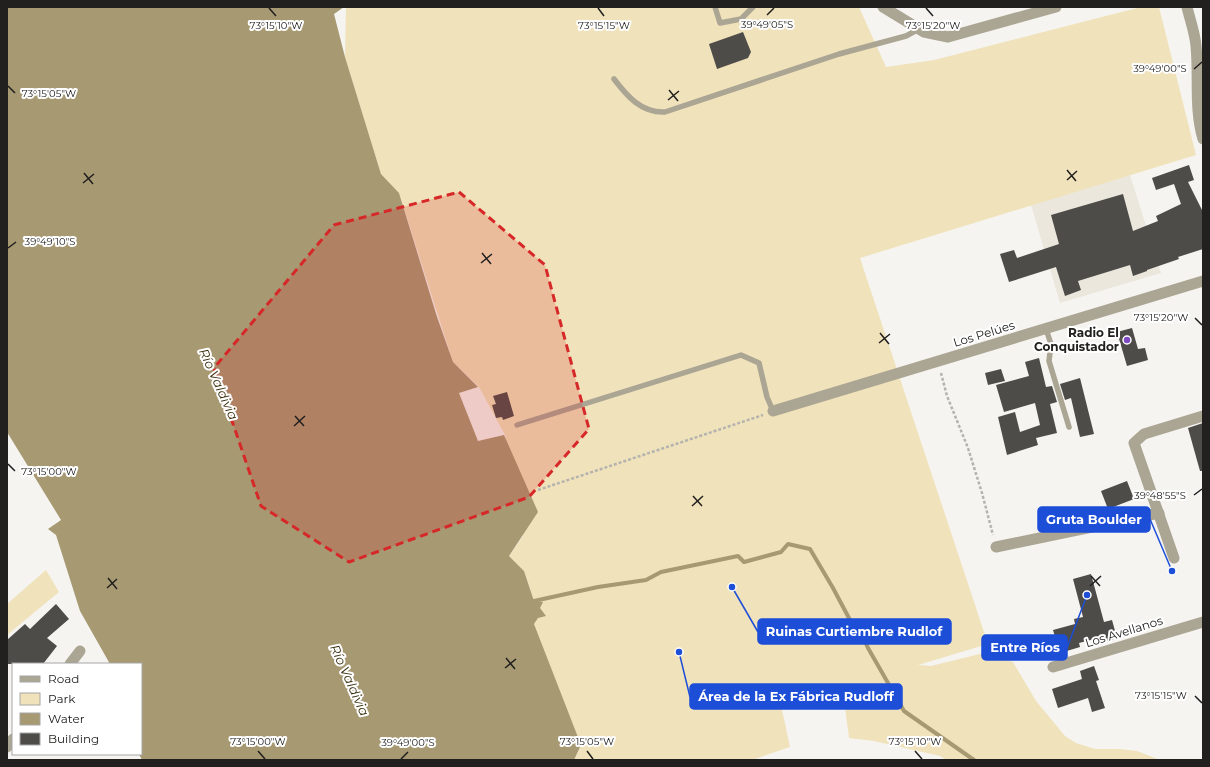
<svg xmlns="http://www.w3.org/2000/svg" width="1210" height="767" viewBox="0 0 1210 767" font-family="Montserrat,sans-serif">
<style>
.built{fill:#ebe7dc}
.green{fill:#f0e2ba}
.water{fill:#a79972}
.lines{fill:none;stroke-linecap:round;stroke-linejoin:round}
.stream{stroke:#a79972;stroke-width:4}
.building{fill:#4d4c49}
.path{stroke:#b4b3af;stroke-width:2.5;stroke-dasharray:3 2;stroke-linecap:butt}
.lane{stroke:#aba594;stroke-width:5.5}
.street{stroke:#aba594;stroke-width:11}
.marked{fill:#d62828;fill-opacity:0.2;stroke:#d62828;stroke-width:3;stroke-dasharray:8 5;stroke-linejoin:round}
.ticks{fill:none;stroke:#21201f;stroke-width:1.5}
.poi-dot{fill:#7f49c1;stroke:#fff;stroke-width:1.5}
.labels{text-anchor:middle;stroke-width:4;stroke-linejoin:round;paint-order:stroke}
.poi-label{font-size:12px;font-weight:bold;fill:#21201f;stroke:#fff;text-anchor:end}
.street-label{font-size:12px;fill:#21201f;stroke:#fff}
.water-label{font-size:13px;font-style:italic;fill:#392e0c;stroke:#fff}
.ticks-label{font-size:10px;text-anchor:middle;fill:#21201f;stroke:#fff;stroke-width:4;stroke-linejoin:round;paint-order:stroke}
.leader{fill:none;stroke:#1d4ed8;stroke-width:1.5}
.callout-dot{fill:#1d4ed8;stroke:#fff;stroke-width:1.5}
.callout{fill:#1d4ed8;stroke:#1d4ed8;stroke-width:1.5}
.callout-label{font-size:13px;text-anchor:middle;font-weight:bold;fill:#fff}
</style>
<rect width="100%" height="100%" fill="#f5f4f0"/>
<path class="built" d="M1130,175L1161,273L1060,303L1031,205Z"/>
<g class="green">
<path d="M346,7H859L886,67L934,60L1141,7H1159L1196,155L860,258L988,644L918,665L931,666L988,652L1013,662L1036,701L1065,736L1076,743L1095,749H1120L1137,751L1160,760H946L940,756L874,741L849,738L845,707L856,692H837L810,699L781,705L790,747L752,760H574L580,748L571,721L534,624L538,618L534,601L524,571L509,556L523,536L505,435L479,387L453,362L399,193L381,174L345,57Z"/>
<path d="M46,570L59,592L7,635V604Z"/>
</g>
<path class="water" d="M7,7H344L334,14L345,57L381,174L399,193L437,317L453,362L478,387L459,393L478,441L504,435L538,512L509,556L524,571L534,601L543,602L540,608L546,616L538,618L534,624L581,745L574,760H142L139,754H141V664H110L80,611L56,535L48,529L61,520L7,432Z"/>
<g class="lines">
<path class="stream" d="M534,601L598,587L646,580L661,572L738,556L744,562L781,552L788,544L810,549L833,588L850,620L857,623L868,648L904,711L974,760"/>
</g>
<g class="building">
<path d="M743,32L751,52L748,58L717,69L709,44Z"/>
<path d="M1189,165L1194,180L1188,182L1203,212V249L1178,257L1179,259L1147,270V271L1133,276L1130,265L1078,281L1081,290L1065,296L1056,267L1009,282L1000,254L1014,250L1017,258L1059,244L1051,215L1123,194L1133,231L1158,221L1156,216L1181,204L1174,184L1156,190L1152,178Z"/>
<path d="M1132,328L1138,349L1145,348L1148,360L1127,366L1117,332Z"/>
<path d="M1039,358L1046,387L1052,386L1057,402L1050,404L1057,433L1036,438L1038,445L1007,455L998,417L1015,412L1020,432L1040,425L1035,403L1004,412L996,385L1029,376L1025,362Z"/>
<path d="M1001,369L1005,381L988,385L985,373Z"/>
<path d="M1080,378L1094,434L1080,437L1071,398L1065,400L1060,384Z"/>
<path d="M507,392L514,416L503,420L502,417L496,418L492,405L496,404L493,396Z"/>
<path d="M1203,423V471H1200L1188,428Z"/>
<path d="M1127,481L1134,499L1108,509L1101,491Z"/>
<path d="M1091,574L1104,622L1112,620L1117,638L1104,642L1102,637L1079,643L1080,647L1060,653L1053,630L1075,624L1074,619L1083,617L1073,579Z"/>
<path d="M56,604L69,619L47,638L57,646L43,664H7V640L25,624L30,629Z"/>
<path d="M1094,666L1099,680L1096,681L1105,708L1092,712L1088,698L1058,708L1052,689L1082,679L1080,671Z"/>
</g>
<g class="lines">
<g class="path">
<path d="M941,373L947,396L968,448L982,493L993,535"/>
<path d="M538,490L763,415"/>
</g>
<g class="lane">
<path d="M715,7L720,23L741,19L753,7"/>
<path d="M614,79C627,96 641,113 665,112L839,54L906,36L919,29"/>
<path d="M1046,329L1051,344L1049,361L1069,427"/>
<path d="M517,425L741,355L759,363L767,397L773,411"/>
</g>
<g class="street">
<path d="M883,7L924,32L948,37L1056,7"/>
<path d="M1187,7C1190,20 1195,33 1196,46C1199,77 1194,109 1203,139"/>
<path d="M773,411L1203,281"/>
<path d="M996,547L1159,513"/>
<path d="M1174,558L1134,443L1144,434L1203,416"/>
<path d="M70,664L80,651"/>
<path d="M1053,667L1203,622"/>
<path d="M7,747L13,739"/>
</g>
</g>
<path class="marked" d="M459,192L545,265L589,429L529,497L349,562L261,506L214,368L334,225Z"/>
<path class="ticks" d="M269,8L276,16M598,8L604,16M926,8L933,16M767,15L774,8M1194,69L1202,62M8,86L15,93M669,90L678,101M668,100L679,91M1067,170L1076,181M84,173L93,184M1067,180L1077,171M83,183L94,174M8,248L16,242M482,253L491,264M481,263L492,254M1195,318L1202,325M880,333L889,344M879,343L890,334M295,416L304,426M294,426L305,416M8,464L15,471M1194,495L1202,489M693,496L702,506M692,506L703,496M1091,576L1100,586M108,578L117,589M1090,586L1101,576M107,588L117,579M506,658L515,669M505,668L516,659M1195,696L1202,703M258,751L265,759M587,751L593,759M915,751L922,759M401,759L408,752"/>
<circle class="poi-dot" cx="1127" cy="340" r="4"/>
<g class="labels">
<g class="poi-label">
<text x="1119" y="337">Radio El<tspan x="1119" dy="14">Conquistador</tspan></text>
</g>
<g class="street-label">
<text transform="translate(984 334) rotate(-17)" y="4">Los Pelúes</text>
<text transform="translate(1124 632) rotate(-17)" y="4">Los Avellanos</text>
</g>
<g class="water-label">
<text transform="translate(219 384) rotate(66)" y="5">Río Valdivia</text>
<text transform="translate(350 680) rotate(66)" y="5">Río Valdivia</text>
</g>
</g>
<g class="ticks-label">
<text x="767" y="28">39°49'05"S</text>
<text x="933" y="29">73°15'20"W</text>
<text x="276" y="29">73°15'10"W</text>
<text x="604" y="29">73°15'15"W</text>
<text x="1160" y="72">39°49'00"S</text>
<text x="49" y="97">73°15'05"W</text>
<text x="50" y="245">39°49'10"S</text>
<text x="1161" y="321">73°15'20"W</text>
<text x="49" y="475">73°15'00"W</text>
<text x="1160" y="499">39°48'55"S</text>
<text x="1161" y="699">73°15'15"W</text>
<text x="258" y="745">73°15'00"W</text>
<text x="587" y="745">73°15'05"W</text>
<text x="915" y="745">73°15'10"W</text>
<text x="408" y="746">39°49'00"S</text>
</g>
<path class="leader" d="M1172 571L1150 519M732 587L758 632M1087 595L1067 648M679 652L690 697"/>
<g class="callout-dot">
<circle cx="1172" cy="571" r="4"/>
<circle cx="732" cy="587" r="4"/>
<circle cx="1087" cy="595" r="4"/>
<circle cx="679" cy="652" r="4"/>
</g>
<g class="callout">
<rect x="1038" y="507" width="112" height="25" rx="4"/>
<rect x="758" y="619" width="193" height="25" rx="4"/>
<rect x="982" y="635" width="85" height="25" rx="4"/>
<rect x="690" y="684" width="212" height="25" rx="4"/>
</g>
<g class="callout-label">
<text x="1094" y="524">Gruta Boulder</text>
<text x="854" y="636">Ruinas Curtiembre Rudlof</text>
<text x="1025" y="652">Entre Ríos</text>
<text x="796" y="701">Área de la Ex Fábrica Rudloff</text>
</g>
<rect width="1210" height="767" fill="none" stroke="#21201f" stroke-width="16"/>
<rect x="12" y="663" width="130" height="92" fill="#ffffff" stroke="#a6a6a5"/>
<rect x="20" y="676" width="20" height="6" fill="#aba594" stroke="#a6a6a5"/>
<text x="48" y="683" font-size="12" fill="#21201f">Road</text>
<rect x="20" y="693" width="20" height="12" fill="#f0e2ba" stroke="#a6a6a5"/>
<text x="48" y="703" font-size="12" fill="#21201f">Park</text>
<rect x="20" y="713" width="20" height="12" fill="#a79972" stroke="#a6a6a5"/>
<text x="48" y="723" font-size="12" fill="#21201f">Water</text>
<rect x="20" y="733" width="20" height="12" fill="#4d4c49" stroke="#a6a6a5"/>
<text x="48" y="743" font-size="12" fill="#21201f">Building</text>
</svg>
